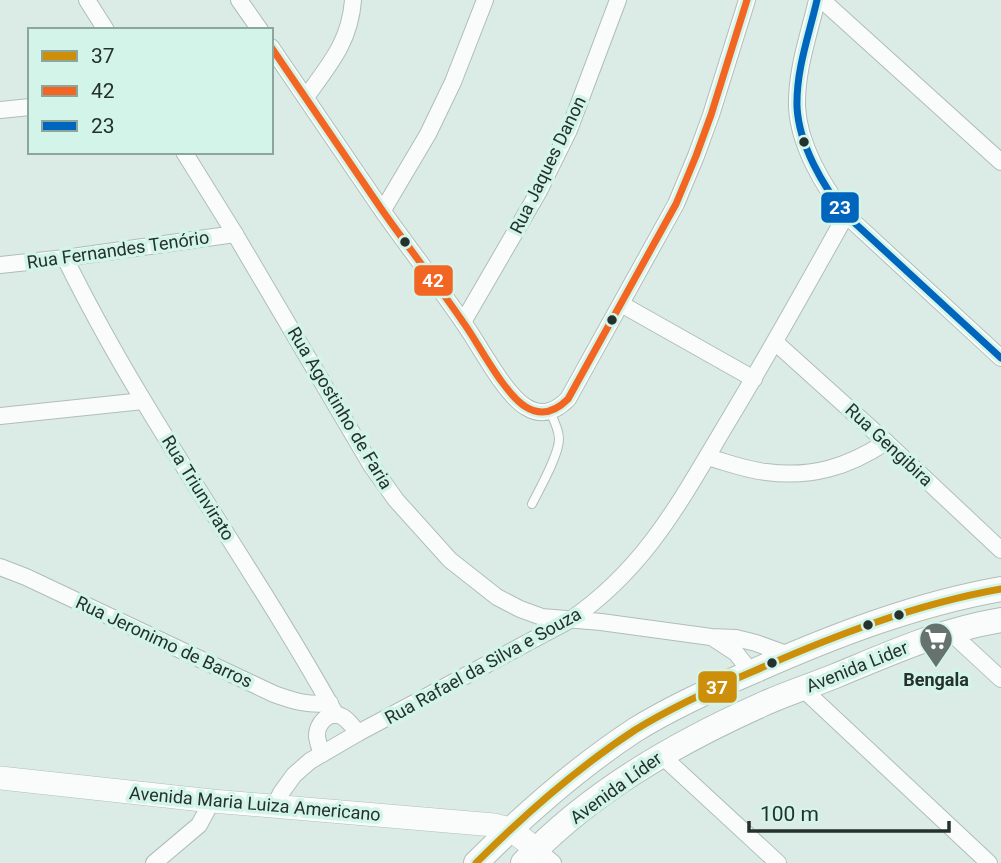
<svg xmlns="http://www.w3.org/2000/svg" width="1001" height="863" viewBox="0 0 1001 863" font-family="Roboto,sans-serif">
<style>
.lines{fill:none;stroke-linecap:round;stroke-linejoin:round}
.service-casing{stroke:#b0bdb8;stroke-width:10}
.minor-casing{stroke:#b0bdb8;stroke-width:18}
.secondary-casing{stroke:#b0bdb8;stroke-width:24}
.primary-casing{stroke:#b0bdb8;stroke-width:26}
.service{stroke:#fafcfb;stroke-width:8}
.minor{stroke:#fafcfb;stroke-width:16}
.secondary{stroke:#fafcfb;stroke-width:23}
.primary{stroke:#fafcfb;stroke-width:24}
.bus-1-casing{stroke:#d3f4e8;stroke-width:12}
.bus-2-casing{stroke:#d3f4e8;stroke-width:12}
.bus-3-casing{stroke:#d3f4e8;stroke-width:12}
.bus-1{stroke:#cd8f09;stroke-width:7}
.bus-2{stroke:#f26522;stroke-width:7}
.bus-3{stroke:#0065bd;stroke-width:7}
.bus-dot{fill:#25312d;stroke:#d3f4e8;stroke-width:2.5}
.labels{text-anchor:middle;stroke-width:7;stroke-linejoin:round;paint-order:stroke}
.street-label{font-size:18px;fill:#25312d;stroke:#d3f4e8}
.poi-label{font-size:18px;font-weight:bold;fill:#25312d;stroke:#d3f4e8}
.line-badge{stroke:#d3f4e8;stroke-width:2.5}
.badge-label{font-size:19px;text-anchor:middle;font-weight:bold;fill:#fff}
</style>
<rect width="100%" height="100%" fill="#dbece6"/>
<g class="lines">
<g class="service-casing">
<path id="service" d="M532,504C540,488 559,455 559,439C559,430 554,420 550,412"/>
</g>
<g class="minor-casing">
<g id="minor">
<path d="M87,0L106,30"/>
<path d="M239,0L260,30"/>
<path d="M817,0C809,35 796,70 797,107C799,145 823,186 846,215L1001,358"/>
<path d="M822,0L1001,162"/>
<path d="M271,47C308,101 345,156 382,210C408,247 437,284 463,322C479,344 504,394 526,407C542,417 556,411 568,399L676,204L696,156L711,115L747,0"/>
<path d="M306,97C329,65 350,42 353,0"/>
<path d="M0,110L30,107"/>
<path d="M184,152L235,234L371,465L396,500L450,560L497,597L520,609L542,617L601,622L711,637L736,638L756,643L789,655"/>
<path d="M383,210L428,134L453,82L485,0"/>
<path d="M65,258C143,418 250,560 336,715"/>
<path d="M0,265L65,258L235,234"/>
<path d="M621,304L754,379"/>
<path d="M463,322L539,191L569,130L618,0"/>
<path d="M775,342L886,442L1001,550"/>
<path d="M0,416L143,401"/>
<path d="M707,457C726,462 746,470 766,472C812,478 848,467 886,442"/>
<path d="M0,567L26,577L274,694C293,701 310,706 330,703"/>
<path d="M949,631L1001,679"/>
<path d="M713,638L736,653L751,672"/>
<path d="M803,689L989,863"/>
<path d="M322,754C320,749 318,743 317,737C316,724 329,709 343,717C349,721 354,728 358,733"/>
<path d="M661,755L778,863"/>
<path d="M274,807L281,793L294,775L310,761L358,733L570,620C646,568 681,500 727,423C768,355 807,285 846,215"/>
<path d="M536,849L553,863"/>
<path d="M154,863L199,825L212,801"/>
</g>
</g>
<g class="secondary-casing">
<path id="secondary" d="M0,778L212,801L494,825L510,829L536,849"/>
</g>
<g class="primary-casing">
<g id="primary">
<path d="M476,863C525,814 577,768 635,730C672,707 714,688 754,671C833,636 916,604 1001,589"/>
<path d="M523,863C589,793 674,744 761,705C785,694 810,686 835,676C891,653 941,630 1001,620"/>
</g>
</g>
<use href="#service" class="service"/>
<use href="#minor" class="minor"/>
<use href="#secondary" class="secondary"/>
<use href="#primary" class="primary"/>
<g class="bus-1-casing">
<path id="bus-1" d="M476,863C525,814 577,768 635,730C672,707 714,688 754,671C833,636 916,604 1001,589"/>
</g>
<g class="bus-2-casing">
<path id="bus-2" d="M271,47C308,101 345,156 382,210C408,247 437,284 463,322C479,344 504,394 526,407C542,417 556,411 568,399L676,204L696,156L711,115L747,0"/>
</g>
<g class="bus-3-casing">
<path id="bus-3" d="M817,0C809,35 796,70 797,107C799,145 823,186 846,215L1001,358"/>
</g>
<use href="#bus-1" class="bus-1"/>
<use href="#bus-2" class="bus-2"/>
<use href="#bus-3" class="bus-3"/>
</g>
<defs>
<g id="supermarket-pin" transform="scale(1.75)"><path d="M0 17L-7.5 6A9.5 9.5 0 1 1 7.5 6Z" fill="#65726e" stroke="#d3f4e8"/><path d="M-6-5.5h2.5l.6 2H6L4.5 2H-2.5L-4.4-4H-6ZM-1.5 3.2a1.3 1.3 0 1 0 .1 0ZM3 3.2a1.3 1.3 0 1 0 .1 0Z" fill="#fff"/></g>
</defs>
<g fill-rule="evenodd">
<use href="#supermarket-pin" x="936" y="639"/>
</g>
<g class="bus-dot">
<circle cx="804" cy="142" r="6"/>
<circle cx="405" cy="242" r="6"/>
<circle cx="612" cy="320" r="6"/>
<circle cx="899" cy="615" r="6"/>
<circle cx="868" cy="625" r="6"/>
<circle cx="772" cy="663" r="6"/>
</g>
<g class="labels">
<g class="street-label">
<text transform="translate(548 165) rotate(-64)" y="6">Rua Jaques Danon</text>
<text transform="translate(118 250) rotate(-8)" y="6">Rua Fernandes Tenório</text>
<text transform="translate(340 408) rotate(59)" y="6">Rua Agostinho de Faria</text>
<text transform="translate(889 445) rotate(43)" y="6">Rua Gengibira</text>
<text transform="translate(198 488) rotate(58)" y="6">Rua Triunvirato</text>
<text transform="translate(164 642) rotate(25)" y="6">Rua Jeronimo de Barros</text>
<text transform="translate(483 666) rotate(-29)" y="6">Rua Rafael da Silva e Souza</text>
<text transform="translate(857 667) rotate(-22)" y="6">Avenida Lider</text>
<text transform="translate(616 788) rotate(-36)" y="6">Avenida Líder</text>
<text transform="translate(255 804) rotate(5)" y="6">Avenida Maria Luiza Americano</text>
</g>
<g class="poi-label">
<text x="936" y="686">Bengala</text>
</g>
</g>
<g class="line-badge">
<rect x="820" y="191" width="40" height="33" rx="7" fill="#0065bd"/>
<rect x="413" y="264" width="41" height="33" rx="7" fill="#f26522"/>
<rect x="697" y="670" width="41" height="34" rx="7" fill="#cd8f09"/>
</g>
<g class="badge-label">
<text x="840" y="214">23</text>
<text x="433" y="287">42</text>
<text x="717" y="694">37</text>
</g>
<rect x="28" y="28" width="245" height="126" fill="#d3f4e8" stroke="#8da69d" stroke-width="2"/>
<rect x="42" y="51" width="35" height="10" fill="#cd8f09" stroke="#8da69d" stroke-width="2"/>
<text x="91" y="63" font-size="21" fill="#25312d">37</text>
<rect x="42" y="86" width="35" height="10" fill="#f26522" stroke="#8da69d" stroke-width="2"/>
<text x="91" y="98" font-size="21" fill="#25312d">42</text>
<rect x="42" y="121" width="35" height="10" fill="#0065bd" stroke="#8da69d" stroke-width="2"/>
<text x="91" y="133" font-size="21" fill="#25312d">23</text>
<path d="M749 821v10h200v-10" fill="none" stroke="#25312d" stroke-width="3.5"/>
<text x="760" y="821" font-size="21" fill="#25312d" stroke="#d3f4e8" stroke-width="5" paint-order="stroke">100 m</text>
</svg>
